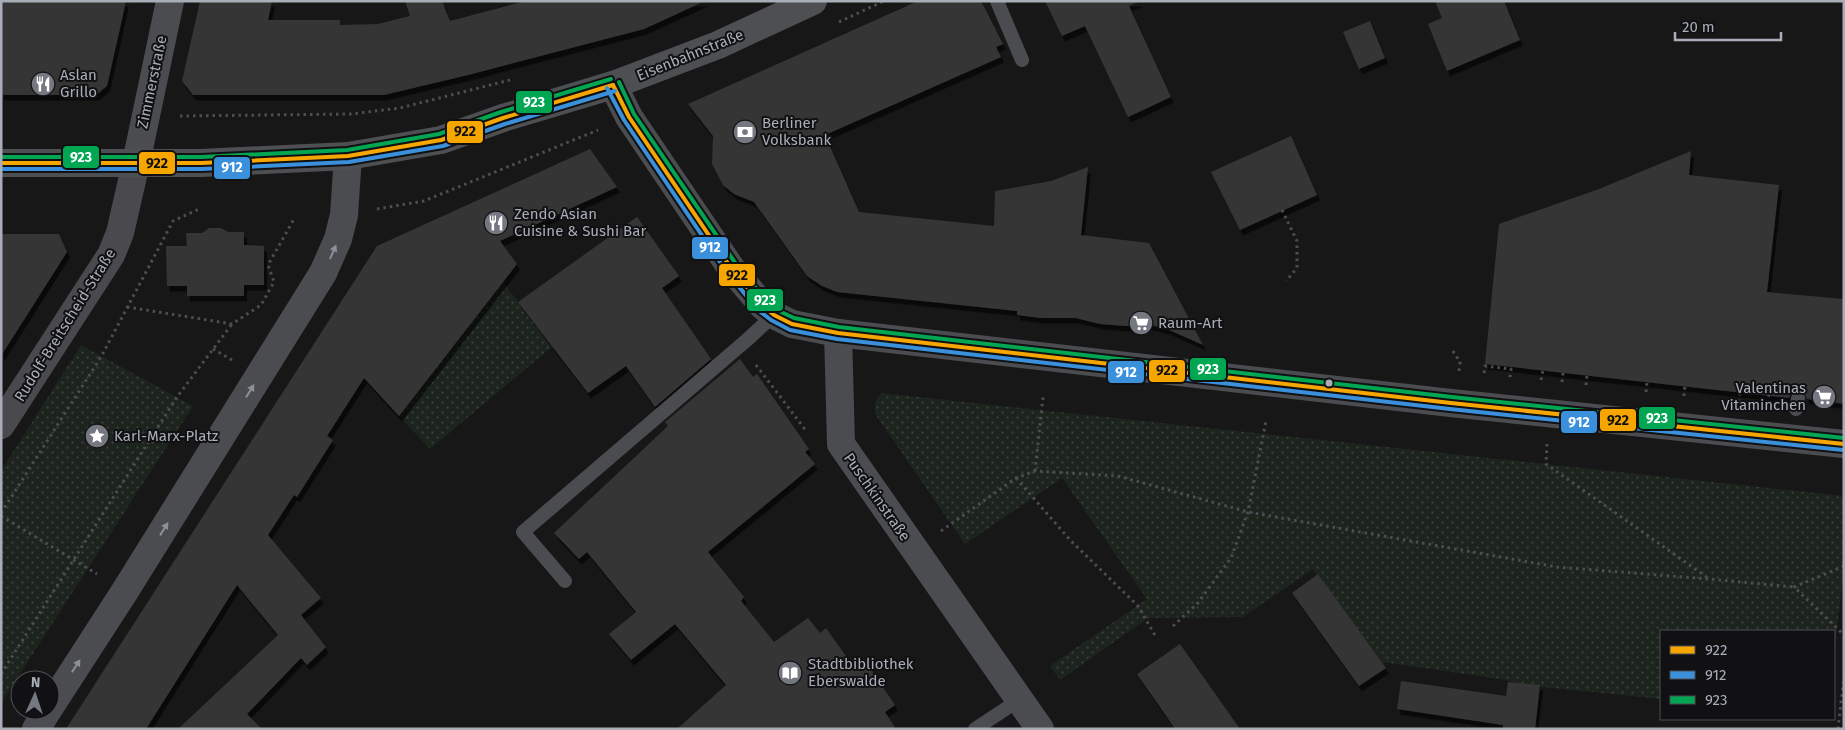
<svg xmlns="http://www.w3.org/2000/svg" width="1845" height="730" viewBox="0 0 1845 730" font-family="'Fira Sans',sans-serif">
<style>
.grass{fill:url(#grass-dots)}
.building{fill:#353536;filter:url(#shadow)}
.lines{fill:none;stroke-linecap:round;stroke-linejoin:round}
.path{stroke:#4d4e52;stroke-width:3;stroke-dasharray:2.5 4;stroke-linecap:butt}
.service{stroke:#4b4c50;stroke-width:14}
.minor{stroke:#4b4c50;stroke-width:28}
.secondary{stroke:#4a4a4e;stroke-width:28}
.primary{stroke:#4d4f52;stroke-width:28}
.bus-1-casing{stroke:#111113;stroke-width:8}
.bus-2-casing{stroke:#111113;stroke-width:8}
.bus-3-casing{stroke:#111113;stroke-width:8}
.bus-1{stroke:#f7a600;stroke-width:4}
.bus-2{stroke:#3a90db;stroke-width:4}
.bus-3{stroke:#00a651;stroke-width:4}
.oneway{fill:#8c9099}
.bus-dot{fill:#a8adb8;stroke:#111113;stroke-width:2}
.labels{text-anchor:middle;stroke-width:4;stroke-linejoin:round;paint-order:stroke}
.street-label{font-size:15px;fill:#a8adb8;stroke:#111113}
.poi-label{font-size:15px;fill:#a8adb8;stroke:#111113;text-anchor:start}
.line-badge{stroke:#111113;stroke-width:2}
.badge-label{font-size:14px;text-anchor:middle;font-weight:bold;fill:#fff}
.pale-badge-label{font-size:14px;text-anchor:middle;font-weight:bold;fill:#111}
</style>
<defs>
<pattern id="grass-dots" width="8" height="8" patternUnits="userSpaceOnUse" patternTransform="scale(1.25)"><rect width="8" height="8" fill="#1d241e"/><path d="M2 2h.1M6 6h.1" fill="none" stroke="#3b413d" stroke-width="1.8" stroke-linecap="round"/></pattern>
<filter id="shadow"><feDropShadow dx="3" dy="5.5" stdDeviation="0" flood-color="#0009"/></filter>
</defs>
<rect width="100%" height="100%" fill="#171717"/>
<g class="grass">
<path d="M502,281L553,346L430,449L399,416Z"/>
<path d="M81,345L193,406L1,703V471Z"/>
<path d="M881,393L1844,496V566L1834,656V631H1661V699L1523,685L1507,680L1382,662L1313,569L1243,617L1148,618L1060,680L1050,666L1147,599L1062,478L965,544L875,414V403Z"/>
</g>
<g class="building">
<path d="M1,1H126L107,86L96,95H1Z"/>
<path d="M200,1H272L268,20H340V25L378,24L410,16L405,1H442L450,21L526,1H705L644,29L468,75L384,95H193L182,81Z"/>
<path d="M918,1H981L1003,44L996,47L1001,57L825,135L859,212L994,226L995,191L1051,181L1088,167L1081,235L1149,243L1203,345L1167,329L1150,325L1126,326L1100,324L1076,318H1041L1017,315V311L837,292L822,286L807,276L754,202L734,194L723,185L712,164L713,136L688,104Z"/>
<path d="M1045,1H1140L1129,6L1171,97L1128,117L1085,26L1062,36Z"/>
<path d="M1435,1H1504L1520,40L1447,71L1428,24L1442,18Z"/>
<path d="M1370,21L1385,58L1359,69L1343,32Z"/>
<path d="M1291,136L1317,195L1240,230L1211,172Z"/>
<path d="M590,149L617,187L500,241L517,264L399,416L364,378L327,436L333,440L297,497L294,495L268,535L321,598L301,615L326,647L307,665L301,658L247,714L262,729H178L278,635L237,585L146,729H66L377,246Z"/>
<path d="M1691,151L1689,175L1779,185L1767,292L1844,299V404L1807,399L1804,392L1799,389L1792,392L1789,398L1485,364L1499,224L1599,189Z"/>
<path d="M637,217L679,276L662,288L711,359L655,407L626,366L588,393L518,302Z"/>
<path d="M209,228H221L228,232H244V245L264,246V285H244V296H187V286H167L166,246H187L186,233H202Z"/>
<path d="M1,234H59L67,252L1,356Z"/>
<path d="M740,359L753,377L757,374L809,449L805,452L815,464L708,552L744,597L741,601L774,642L808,618L820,633L826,628L853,666L864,659L895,705L885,712L896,729H677L726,685L675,624L631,660L609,634L636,612L587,552L579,559L554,533L668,426L665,422Z"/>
<path d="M1318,574L1386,668L1359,686L1292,593Z"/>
<path d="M1180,644L1240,729H1175L1165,714L1137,674Z"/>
<path d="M1401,681L1506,696L1508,682L1540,685L1535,729H1503V725L1397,709Z"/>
</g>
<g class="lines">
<g class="path">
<path d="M839,22L884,1"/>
<path d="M180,116L351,114L400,108L510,80"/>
<path d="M377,209L424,201L598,130"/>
<path d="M1282,210L1297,241V268L1286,281"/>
<path d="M127,307L232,324L261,305L274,282L268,265L294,219"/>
<path d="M213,349L232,360"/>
<path d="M1453,351L1460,362L1459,371"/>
<path d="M756,365L807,432"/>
<path d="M1484,373L1485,366L1511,369L1510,377"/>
<path d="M1541,380L1543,370"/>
<path d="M1562,382L1563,373"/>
<path d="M1586,385L1587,375"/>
<path d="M1646,392L1647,382"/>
<path d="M1684,396L1685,385"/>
<path d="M1739,402L1740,392"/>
<path d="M1767,403L1769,395"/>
<path d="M1547,444L1546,464L1708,578"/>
<path d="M1035,471L1043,397"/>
<path d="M1016,478L1071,541L1138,606L1156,637"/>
<path d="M1,513L101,357L173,221L199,209"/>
<path d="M1,516L97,574"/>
<path d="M941,531L1016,478L1035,471L1118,476L1248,512L1557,567L1709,579L1794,587"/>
<path d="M1844,566L1794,587L1844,635"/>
<path d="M1173,626L1197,604L1231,558L1248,512L1266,421"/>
<path d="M1,674L177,397L232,324"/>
<path d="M1838,729L1844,677"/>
</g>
<g class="service">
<path d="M997,1L1022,60"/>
<path d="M1796,409L1798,398"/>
<path d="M565,581L523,532L748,339L774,315"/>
<path d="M975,729L1019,700"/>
</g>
<g class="minor">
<path d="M613,85L629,117L731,268L763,306L774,315L792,324L838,333L1451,403L1844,444"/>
<path d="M136,163L170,1"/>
<path d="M838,333L841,444L1040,729"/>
<path d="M50,707L125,591L323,273L338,239L344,215L348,156"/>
<path d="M36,729L48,710"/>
</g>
<path class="secondary" d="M1,425L111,255L120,233L136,163"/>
<path class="primary" d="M1,163H201L348,156L441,140L503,118L613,85L718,45L813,1"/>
<g class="bus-1-casing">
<g id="bus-1">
<path d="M613,85L629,117L731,268L763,306L774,315L792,324L838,333L1451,403L1844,444"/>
<path d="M1,163H201L348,156L441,140L503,118L613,85"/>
</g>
</g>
<g class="bus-2-casing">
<g id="bus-2">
<path d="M607,88L624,120L726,271L758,310L771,320L790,330L837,339L1450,409L1843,450"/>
<path d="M1,169H201L349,162L443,146L505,124L615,91"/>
</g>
</g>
<g class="bus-3-casing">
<g id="bus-3">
<path d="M619,82L634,114L736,264L767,302L777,310L794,318L839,327L1452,397L1844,438"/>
<path d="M1,157H201L347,150L439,134L501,112L611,79"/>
</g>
</g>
<use href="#bus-1" class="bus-1"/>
<use href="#bus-2" class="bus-2"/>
<use href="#bus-3" class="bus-3"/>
</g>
<defs><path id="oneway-solid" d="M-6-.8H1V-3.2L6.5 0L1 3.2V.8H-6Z" transform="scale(1.25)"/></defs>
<g class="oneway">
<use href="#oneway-solid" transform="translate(333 252) rotate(-66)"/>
<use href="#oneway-solid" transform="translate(250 391) rotate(-58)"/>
<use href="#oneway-solid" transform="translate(164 529) rotate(-58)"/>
<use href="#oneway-solid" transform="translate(76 666) rotate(-57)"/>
</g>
<defs>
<g id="restaurant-disc" transform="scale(1.25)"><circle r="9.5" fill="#757880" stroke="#111113"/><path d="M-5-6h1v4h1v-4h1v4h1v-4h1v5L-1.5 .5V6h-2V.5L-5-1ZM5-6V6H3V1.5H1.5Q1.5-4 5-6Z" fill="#fff"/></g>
<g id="bank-disc" transform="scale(1.25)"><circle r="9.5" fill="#757880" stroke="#111113"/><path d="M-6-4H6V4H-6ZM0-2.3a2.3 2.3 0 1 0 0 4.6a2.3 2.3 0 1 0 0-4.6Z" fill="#fff"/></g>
<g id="supermarket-disc" transform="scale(1.25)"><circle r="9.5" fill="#757880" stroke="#111113"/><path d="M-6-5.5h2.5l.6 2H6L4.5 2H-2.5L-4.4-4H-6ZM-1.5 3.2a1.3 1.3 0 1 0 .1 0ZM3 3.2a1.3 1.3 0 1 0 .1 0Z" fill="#fff"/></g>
<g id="sight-disc" transform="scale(1.25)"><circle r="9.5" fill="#757880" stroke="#111113"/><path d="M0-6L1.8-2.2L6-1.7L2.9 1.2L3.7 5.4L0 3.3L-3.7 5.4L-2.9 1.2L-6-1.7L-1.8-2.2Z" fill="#fff"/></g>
<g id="library-disc" transform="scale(1.25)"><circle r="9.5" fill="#757880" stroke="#111113"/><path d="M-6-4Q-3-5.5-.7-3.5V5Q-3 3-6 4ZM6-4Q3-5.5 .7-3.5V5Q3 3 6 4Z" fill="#fff"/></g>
</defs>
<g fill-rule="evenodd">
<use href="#restaurant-disc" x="43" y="84"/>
<use href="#bank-disc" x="745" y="132"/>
<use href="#restaurant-disc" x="496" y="223"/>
<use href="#supermarket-disc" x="1141" y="323"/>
<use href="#supermarket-disc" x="1824" y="397"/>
<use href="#sight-disc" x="97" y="436"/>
<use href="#library-disc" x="790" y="673"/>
</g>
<circle class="bus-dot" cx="1329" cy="383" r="4.5"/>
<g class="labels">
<g class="street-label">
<text transform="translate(690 55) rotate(-22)" y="5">Eisenbahnstraße</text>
<text transform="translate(152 82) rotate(-78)" y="5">Zimmerstraße</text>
<text transform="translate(65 325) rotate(-58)" y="5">Rudolf-Breitscheid-Straße</text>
<text transform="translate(877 497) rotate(55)" y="5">Puschkinstraße</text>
</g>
<g class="poi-label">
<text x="60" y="80">Aslan<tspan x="60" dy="17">Grillo</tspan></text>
<text x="762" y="128">Berliner<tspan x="762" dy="17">Volksbank</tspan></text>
<text x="514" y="219">Zendo Asian<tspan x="514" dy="17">Cuisine &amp; Sushi Bar</tspan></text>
<text x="1158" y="328">Raum-Art</text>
<text x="1806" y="393" text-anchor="end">Valentinas<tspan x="1806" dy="17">Vitaminchen</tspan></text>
<text x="114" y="441">Karl-Marx-Platz</text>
<text x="808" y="669">Stadtbibliothek<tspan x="808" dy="17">Eberswalde</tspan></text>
</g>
</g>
<g class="line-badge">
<rect x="515" y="90" width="38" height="24" rx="5" fill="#00a651"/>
<rect x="446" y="120" width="38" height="24" rx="5" fill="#f7a600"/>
<rect x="62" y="145" width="38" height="24" rx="5" fill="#00a651"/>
<rect x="138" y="151" width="38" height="24" rx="5" fill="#f7a600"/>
<rect x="213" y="156" width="38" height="24" rx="5" fill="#3a90db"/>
<rect x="691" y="236" width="38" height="24" rx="5" fill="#3a90db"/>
<rect x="718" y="263" width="38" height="24" rx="5" fill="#f7a600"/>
<rect x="746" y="288" width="38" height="24" rx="5" fill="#00a651"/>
<rect x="1189" y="357" width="38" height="24" rx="5" fill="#00a651"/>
<rect x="1148" y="359" width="38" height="24" rx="5" fill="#f7a600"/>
<rect x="1107" y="360" width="38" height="24" rx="5" fill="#3a90db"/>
<rect x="1638" y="406" width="38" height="24" rx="5" fill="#00a651"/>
<rect x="1599" y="408" width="38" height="24" rx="5" fill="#f7a600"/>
<rect x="1560" y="410" width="38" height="24" rx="5" fill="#3a90db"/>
</g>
<g class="badge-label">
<text x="534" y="107">923</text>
<text x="81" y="162">923</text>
<text x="232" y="172">912</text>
<text x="710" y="252">912</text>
<text x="765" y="305">923</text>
<text x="1208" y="374">923</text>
<text x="1126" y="377">912</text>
<text x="1657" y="423">923</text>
<text x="1579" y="427">912</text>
</g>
<g class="pale-badge-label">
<text x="465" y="136">922</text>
<text x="157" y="168">922</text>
<text x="737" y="280">922</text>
<text x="1167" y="375">922</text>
<text x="1618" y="425">922</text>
</g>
<rect width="1845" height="730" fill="none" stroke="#a8adb8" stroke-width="5"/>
<rect x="1660" y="630" width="175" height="90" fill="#111113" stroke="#4d4f55"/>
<rect x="1670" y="646" width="25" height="8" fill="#f7a600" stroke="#4d4f55"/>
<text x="1705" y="655" font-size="15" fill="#a8adb8">922</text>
<rect x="1670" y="671" width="25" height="8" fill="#3a90db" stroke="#4d4f55"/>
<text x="1705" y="680" font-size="15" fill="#a8adb8">912</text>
<rect x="1670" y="696" width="25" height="8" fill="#00a651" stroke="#4d4f55"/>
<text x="1705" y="705" font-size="15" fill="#a8adb8">923</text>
<g transform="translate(35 695) rotate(3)"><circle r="24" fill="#111113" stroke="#4d4f55"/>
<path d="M0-4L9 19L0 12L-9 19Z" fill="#757880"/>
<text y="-8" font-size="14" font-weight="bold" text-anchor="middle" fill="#a8adb8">N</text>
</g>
<path d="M1675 32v8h106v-8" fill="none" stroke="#a8adb8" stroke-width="2.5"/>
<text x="1682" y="32" font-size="15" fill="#a8adb8" stroke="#111113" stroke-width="4" paint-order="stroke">20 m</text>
</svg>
